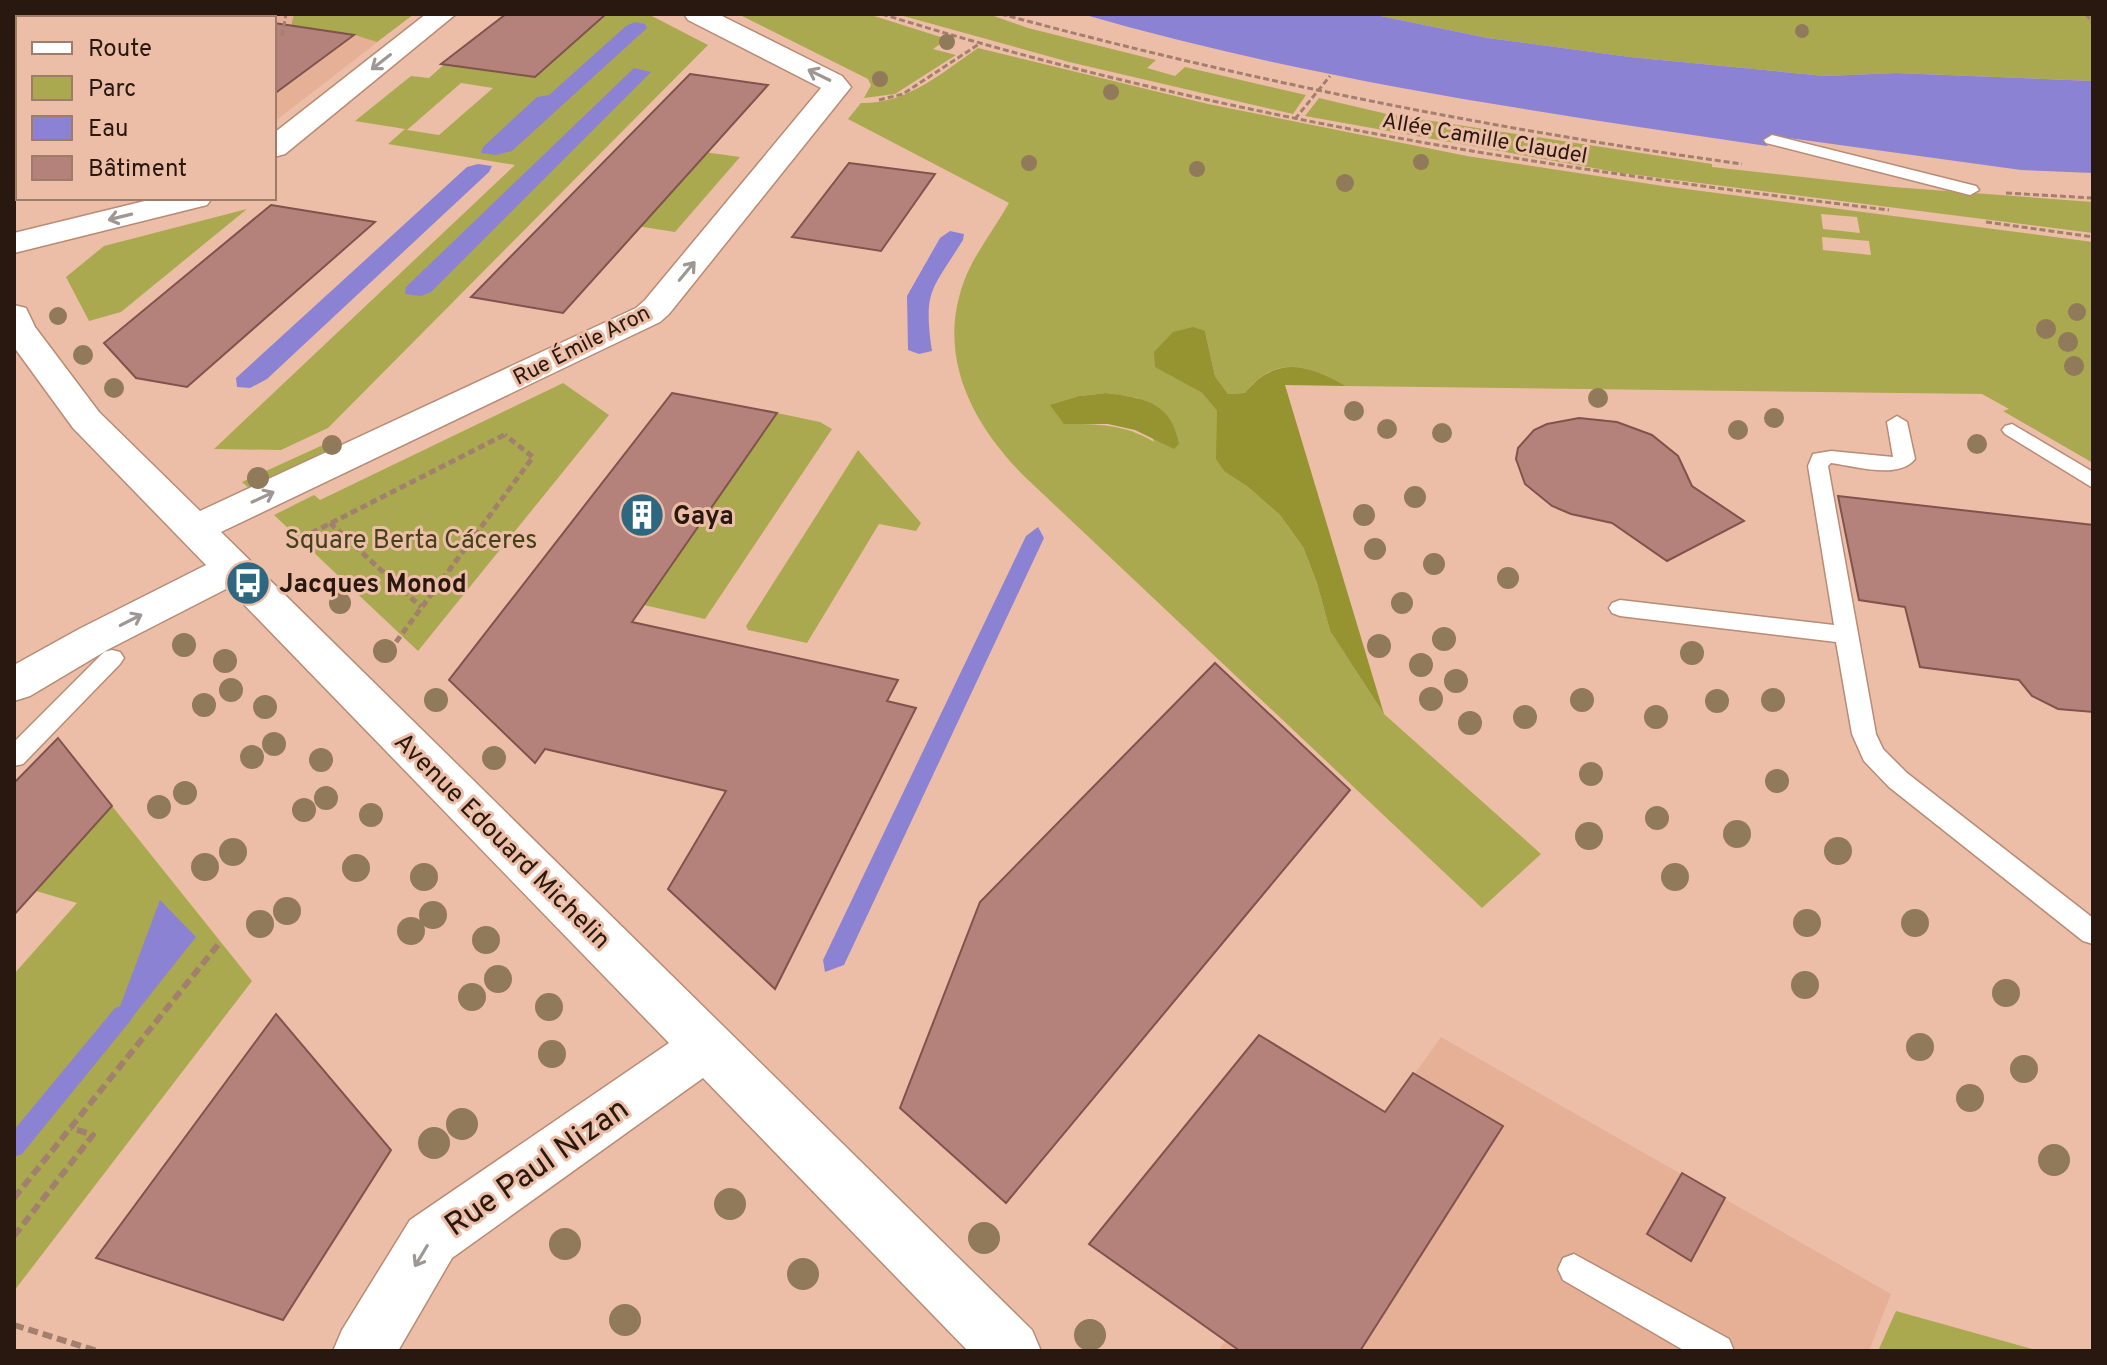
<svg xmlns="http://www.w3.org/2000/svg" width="2107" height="1365" viewBox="0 0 2107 1365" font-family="Overpass,sans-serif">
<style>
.built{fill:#e5b095}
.green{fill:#aaa950;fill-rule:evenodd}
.forest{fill:#969430}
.water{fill:#8c82d4}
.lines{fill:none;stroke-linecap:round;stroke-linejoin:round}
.stream{fill:#8c82d4;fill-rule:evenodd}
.building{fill:#b4827b;stroke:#80534c;stroke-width:2}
.service-casing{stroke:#b78b75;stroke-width:3}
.minor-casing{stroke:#b78b75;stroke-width:3}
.secondary-casing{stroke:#b78b75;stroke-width:3}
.path-far2{stroke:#a37f6e;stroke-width:3;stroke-dasharray:6 3;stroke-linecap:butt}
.path-far1{stroke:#a37f6e;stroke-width:5;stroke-dasharray:7 4;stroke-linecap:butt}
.path{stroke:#a37f6e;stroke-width:6;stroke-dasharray:10 5;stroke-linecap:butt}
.service{fill:#fff;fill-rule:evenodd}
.minor{fill:#fff;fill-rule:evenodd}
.secondary{fill:#fff;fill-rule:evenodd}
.tree{fill:#907a59}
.oneway{stroke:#9e9793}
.labels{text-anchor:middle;stroke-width:6;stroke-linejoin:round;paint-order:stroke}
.far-street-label{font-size:22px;fill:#28180f;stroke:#edbea7}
.poi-label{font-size:26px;font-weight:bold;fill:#28180f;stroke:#edbea7;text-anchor:start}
.park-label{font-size:26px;fill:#434219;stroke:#edbea7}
.street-label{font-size:26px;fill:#28180f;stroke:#edbea7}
.near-street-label{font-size:32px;fill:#28180f;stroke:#edbea7}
</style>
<rect width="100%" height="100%" fill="#edbea7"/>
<g class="built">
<path d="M101,14H414L274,122V18H100Z"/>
<path d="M1441,1037L1891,1294L1869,1351H1218Z"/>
</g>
<g class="green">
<path d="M294,14H414L377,42L352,34L296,26L290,31Z"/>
<path d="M606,14H648L708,45L328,428L281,450L214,449L515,165L388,144L405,129L355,121L411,76L429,78L450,59L484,70L535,77ZM461,83L493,88L439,135L407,130Z"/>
<path d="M738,14H868L947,39L933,49L956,55L895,94L864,98L871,85L868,79Z"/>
<path d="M896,14H988L1028,28L1156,60L1147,68L1175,76L1185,67L1306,95L1293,114L1069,62Z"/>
<path d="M1371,14H2086L2093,15V81L1896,73L1825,76L1630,57L1488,38Z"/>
<path d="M978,48L1208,104L1467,156L1663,186L2093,242V463L2003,411L2009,409L1982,394L1346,386C1308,364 1274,355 1245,393L1228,394L1215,376L1205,331L1156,367L1202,393L1217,411L1225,472L1248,487L1280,515L1303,547L1317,583L1330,631L1384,714L1541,854L1482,908L1025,477C973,425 937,358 963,284C973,255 994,230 1009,203L848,119L861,103C908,104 941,73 978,48ZM1821,214L1857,217L1860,233L1823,229ZM1822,237L1869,241L1871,255L1823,250ZM1106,393L1138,398L1154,442C1125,424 1098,424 1064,424L1080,396Z"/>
<path d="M1319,98L1387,114L1712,164V167L1893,187L2093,202V233L1621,173L1305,116Z"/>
<path d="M625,141L740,157L675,232L554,213Z"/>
<path d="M247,209L121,312L89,321L66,277L104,246Z"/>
<path d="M563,383L609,415L418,651L274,515L314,495L320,500Z"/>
<path d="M777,413L820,422L832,429L705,619L644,605Z"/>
<path d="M336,439L343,445L250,489L242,482Z"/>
<path d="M858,450L921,523L916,531L879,524L807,643L748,630L746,626Z"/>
<path d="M112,806L252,981L14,1291V974L77,903L36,891Z"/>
<path d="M1896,1311L2039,1351H1878Z"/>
</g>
<g class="forest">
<path d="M1193,327L1205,331L1215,376L1228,394L1245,393C1275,355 1308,364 1346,386L1285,385L1384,714L1330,631L1317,583L1303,547L1280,515L1248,487L1225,472L1216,459L1217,411L1202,393L1155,367L1154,352L1173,332Z"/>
<path d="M1106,393C1143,398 1171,401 1179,444L1174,449L1135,430L1108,424H1064L1050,405L1080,396Z"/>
</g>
<g class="water">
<path d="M1082,14H1371L1488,38L1630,57L1825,76L1896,73L2093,81V173L2021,170L1775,136L1767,146C1537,112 1306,79 1082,14Z"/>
<path d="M635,22L645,24L647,28L512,151L496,155L481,153L483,147L537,97L549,95L626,26Z"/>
<path d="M634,68L651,72L431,292L421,296L405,294L406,287Z"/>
<path d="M478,164L492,166L489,172L267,379L250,388L237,387L236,378L467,167Z"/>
<path d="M950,231L964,234L963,240C932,290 923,290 932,351L919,354L908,350L907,296L940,238Z"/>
<path d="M1038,527L1044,538L844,965L825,972L823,960L1026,536Z"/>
<path d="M160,900L196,937L131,1019L119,1009Z"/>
</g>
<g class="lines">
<path class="stream" d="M123,1005L131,1008L134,1014L131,1020L22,1154L14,1157V1130L115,1008Z"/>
</g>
<g class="building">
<path d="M506,14H606L535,77L441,64Z"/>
<path d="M274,23L354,35L274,94Z"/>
<path d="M690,74L768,85L563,313L471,297Z"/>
<path d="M849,163L935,174L881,251L792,237Z"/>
<path d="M271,205L375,222L187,387L136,378L104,343Z"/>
<path d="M672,393L777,413L632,622L898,680L887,701L916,708L775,989L668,889L726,791L545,749L535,763L449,680Z"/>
<path d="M1579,418L1617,422L1652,435L1678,456L1692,486L1744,521L1667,561L1612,523L1571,514L1552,506L1525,484L1516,459L1518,448L1534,430L1547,424Z"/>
<path d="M1838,496L2093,525V712L2058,709L2032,696L2019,680L1920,667L1905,607L1859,600Z"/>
<path d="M1215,663L1350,790L1006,1203L900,1108L980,902Z"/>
<path d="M58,738L112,806L14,915V783Z"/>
<path d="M276,1014L391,1150L283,1320L96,1258Z"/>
<path d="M1259,1035L1385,1112L1413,1073L1503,1126L1360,1351H1240L1089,1244Z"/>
<path d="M1682,1173L1725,1198L1691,1261L1647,1234Z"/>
</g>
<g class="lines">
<g class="service-casing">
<g id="service">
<path d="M1772,135L1976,186L1979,190L1970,195L1766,143L1764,140Z"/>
<path d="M1897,416L1907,422L1915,459C1898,480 1855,466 1831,463L1828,466L1876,734L1883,749L1907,773L2093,918V944L2083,941L1889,787L1864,761L1852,734L1836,642L1620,616L1612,613L1609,608L1612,603L1620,600L1834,625L1808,466L1813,454L1831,451L1893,457L1887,422Z"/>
<path d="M2012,424L2093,472V488L2005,434L2002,430L2005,426Z"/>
<path d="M112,650L120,652L124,658L120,664L23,764L14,766V742L104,652Z"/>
<path d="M1574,1254L1729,1339L1734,1351H1685L1563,1280L1558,1269L1563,1258Z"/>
</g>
</g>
<g class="minor-casing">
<g id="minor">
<path d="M426,14H456L285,154L274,157V133Z"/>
<path d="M684,14H718L842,76L851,87L669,314L660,322L221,532L1032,1330L1041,1351H968L703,1078L452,1258L398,1351H333L342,1330L410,1220L669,1043L228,588L109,649L30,696L14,701V665L79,629L206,565L73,428L14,347V305L26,308L35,327L99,412L200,511L636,308L645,300L821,88L688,20Z"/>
<path d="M157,198H212L207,205L14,253V233Z"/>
</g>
</g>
<g class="secondary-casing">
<g id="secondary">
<path d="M14,14H32L30,18H18V28L14,29Z"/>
<path d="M14,44L18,45V74L14,75Z"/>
</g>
</g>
<g class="path-far2">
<path d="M882,14C1209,116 1550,169 1889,210"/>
<path d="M1001,14C1245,80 1491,129 1742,164"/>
<path d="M2086,14L2093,24"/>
<path d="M282,36L286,14"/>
<path d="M879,100L903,94L979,44"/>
<path d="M1295,119L1330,76"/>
<path d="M14,121L18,120"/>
<path d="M14,133L18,132"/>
<path d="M2006,193L2093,198"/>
<path d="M1986,222L2093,237"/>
</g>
<g class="path-far1">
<path d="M330,523L421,607"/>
<path d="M292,543L504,435"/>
<path d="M396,642L533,457L505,435"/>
</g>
<g class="path">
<path d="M14,1198L221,941"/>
<path d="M14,1236L93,1135L71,1128"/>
<path d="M14,1325L97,1351"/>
</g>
<use href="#service" class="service"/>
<use href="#minor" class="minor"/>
<use href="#secondary" class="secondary"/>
</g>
<g class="tree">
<circle cx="1802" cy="31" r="7"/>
<circle cx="947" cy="42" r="8"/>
<circle cx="880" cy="79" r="8"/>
<circle cx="1111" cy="92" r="8"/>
<circle cx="1421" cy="162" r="8"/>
<circle cx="1029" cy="163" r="8"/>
<circle cx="1197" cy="169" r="8"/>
<circle cx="1345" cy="183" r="9"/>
<circle cx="2077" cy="312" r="9"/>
<circle cx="58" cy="316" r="9"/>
<circle cx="2046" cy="329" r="10"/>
<circle cx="2068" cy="342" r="10"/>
<circle cx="83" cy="355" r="10"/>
<circle cx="2074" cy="366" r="10"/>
<circle cx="114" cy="388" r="10"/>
<circle cx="1598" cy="398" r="10"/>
<circle cx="1354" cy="411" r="10"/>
<circle cx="1774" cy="418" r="10"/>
<circle cx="1387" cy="429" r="10"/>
<circle cx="1738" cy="430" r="10"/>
<circle cx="1442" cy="433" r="10"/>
<circle cx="1977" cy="444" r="10"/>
<circle cx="332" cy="445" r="10"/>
<circle cx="258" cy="478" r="11"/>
<circle cx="1415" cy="497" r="11"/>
<circle cx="1364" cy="515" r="11"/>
<circle cx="1375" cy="549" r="11"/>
<circle cx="1434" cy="564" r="11"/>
<circle cx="1508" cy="578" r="11"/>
<circle cx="340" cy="603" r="11"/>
<circle cx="1402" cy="603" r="11"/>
<circle cx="1444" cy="639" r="12"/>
<circle cx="184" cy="645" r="12"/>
<circle cx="1379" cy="646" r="12"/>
<circle cx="385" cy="651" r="12"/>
<circle cx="1692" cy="653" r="12"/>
<circle cx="225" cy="661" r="12"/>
<circle cx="1421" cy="665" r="12"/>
<circle cx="1456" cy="681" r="12"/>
<circle cx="231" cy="690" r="12"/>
<circle cx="1431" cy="699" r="12"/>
<circle cx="436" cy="700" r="12"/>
<circle cx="1582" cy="700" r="12"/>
<circle cx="1773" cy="700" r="12"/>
<circle cx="1717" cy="701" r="12"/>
<circle cx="204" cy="705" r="12"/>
<circle cx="265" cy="707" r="12"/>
<circle cx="1525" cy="717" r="12"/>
<circle cx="1656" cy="717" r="12"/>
<circle cx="1470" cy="723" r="12"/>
<circle cx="274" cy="744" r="12"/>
<circle cx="252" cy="757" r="12"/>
<circle cx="494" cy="758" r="12"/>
<circle cx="321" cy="760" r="12"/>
<circle cx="1591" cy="774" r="12"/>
<circle cx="1777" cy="781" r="12"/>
<circle cx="185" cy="793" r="12"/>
<circle cx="326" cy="798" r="12"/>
<circle cx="159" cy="807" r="12"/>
<circle cx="304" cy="810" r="12"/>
<circle cx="371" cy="815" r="12"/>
<circle cx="1657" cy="818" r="12"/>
<circle cx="1737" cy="834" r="14"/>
<circle cx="1589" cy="836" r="14"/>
<circle cx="1838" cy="851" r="14"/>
<circle cx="233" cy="852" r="14"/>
<circle cx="205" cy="867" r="14"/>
<circle cx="356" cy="868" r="14"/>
<circle cx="424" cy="877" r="14"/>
<circle cx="1675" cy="877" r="14"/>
<circle cx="287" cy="911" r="14"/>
<circle cx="433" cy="915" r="14"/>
<circle cx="1807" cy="923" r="14"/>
<circle cx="1915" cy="923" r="14"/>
<circle cx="260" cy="924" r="14"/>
<circle cx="411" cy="931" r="14"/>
<circle cx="486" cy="940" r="14"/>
<circle cx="498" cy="979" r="14"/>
<circle cx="1805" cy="985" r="14"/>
<circle cx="2006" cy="993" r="14"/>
<circle cx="472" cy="997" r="14"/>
<circle cx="549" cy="1007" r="14"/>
<circle cx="1920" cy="1047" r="14"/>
<circle cx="552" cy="1054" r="14"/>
<circle cx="2024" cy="1069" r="14"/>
<circle cx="1970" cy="1098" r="14"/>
<circle cx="462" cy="1124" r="16"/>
<circle cx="434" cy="1143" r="16"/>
<circle cx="2054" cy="1160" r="16"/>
<circle cx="730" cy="1204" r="16"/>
<circle cx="984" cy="1238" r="16"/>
<circle cx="565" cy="1244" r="16"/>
<circle cx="803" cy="1274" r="16"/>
<circle cx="625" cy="1320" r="16"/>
<circle cx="1090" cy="1335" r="16"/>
</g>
<defs><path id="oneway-shaft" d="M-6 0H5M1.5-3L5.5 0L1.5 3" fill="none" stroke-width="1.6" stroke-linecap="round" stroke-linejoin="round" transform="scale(2)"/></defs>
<g class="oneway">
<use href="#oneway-shaft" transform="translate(381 62) rotate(142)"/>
<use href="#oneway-shaft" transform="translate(819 75) rotate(-154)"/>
<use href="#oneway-shaft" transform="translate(120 217) rotate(166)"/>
<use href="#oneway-shaft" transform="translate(687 271) rotate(-50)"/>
<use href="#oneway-shaft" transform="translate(263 497) rotate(-25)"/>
<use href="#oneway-shaft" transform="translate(131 620) rotate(-27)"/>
<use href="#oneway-shaft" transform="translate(421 1256) rotate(121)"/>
</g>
<defs>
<g id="building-disc" transform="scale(2.3)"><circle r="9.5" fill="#2d6880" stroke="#edbea7"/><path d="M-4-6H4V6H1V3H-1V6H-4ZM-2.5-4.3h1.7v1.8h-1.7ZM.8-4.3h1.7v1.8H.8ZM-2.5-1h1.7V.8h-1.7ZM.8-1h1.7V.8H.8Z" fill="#fff"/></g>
<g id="bus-disc" transform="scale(2.3)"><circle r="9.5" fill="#2d6880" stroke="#edbea7"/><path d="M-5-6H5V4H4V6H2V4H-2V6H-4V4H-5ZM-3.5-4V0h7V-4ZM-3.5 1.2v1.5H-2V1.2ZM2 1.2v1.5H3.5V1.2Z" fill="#fff"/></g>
</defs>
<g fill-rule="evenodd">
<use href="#building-disc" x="642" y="515"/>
<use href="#bus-disc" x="248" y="583"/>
</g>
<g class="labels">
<g class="far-street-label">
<text transform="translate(1485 137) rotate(10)" y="8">Allée Camille Claudel</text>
<text transform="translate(581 344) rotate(-27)" y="8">Rue Émile Aron</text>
</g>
<g class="poi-label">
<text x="673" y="524">Gaya</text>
<text x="279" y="592">Jacques Monod</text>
</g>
<g class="park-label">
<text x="411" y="548">Square Berta Cáceres</text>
</g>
<g class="street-label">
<text transform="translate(503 840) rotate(45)" y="9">Avenue Edouard Michelin</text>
</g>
<g class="near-street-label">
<text transform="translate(536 1166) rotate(-35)" y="11">Rue Paul Nizan</text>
</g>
</g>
<rect width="2107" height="1365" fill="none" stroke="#28180f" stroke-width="32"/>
<rect x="16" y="16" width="260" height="184" fill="#edbea7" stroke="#9e7c6a" stroke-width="2"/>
<rect x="32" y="42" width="40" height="12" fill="#ffffff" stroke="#9e7c6a" stroke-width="2"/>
<text x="88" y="56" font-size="24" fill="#28180f">Route</text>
<rect x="32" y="76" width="40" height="24" fill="#aaa950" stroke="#9e7c6a" stroke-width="2"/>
<text x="88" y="96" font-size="24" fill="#28180f">Parc</text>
<rect x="32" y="116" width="40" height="24" fill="#8c82d4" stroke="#9e7c6a" stroke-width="2"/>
<text x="88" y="136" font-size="24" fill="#28180f">Eau</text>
<rect x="32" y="156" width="40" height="24" fill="#b4827b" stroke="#9e7c6a" stroke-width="2"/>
<text x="88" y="176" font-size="24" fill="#28180f">Bâtiment</text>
</svg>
